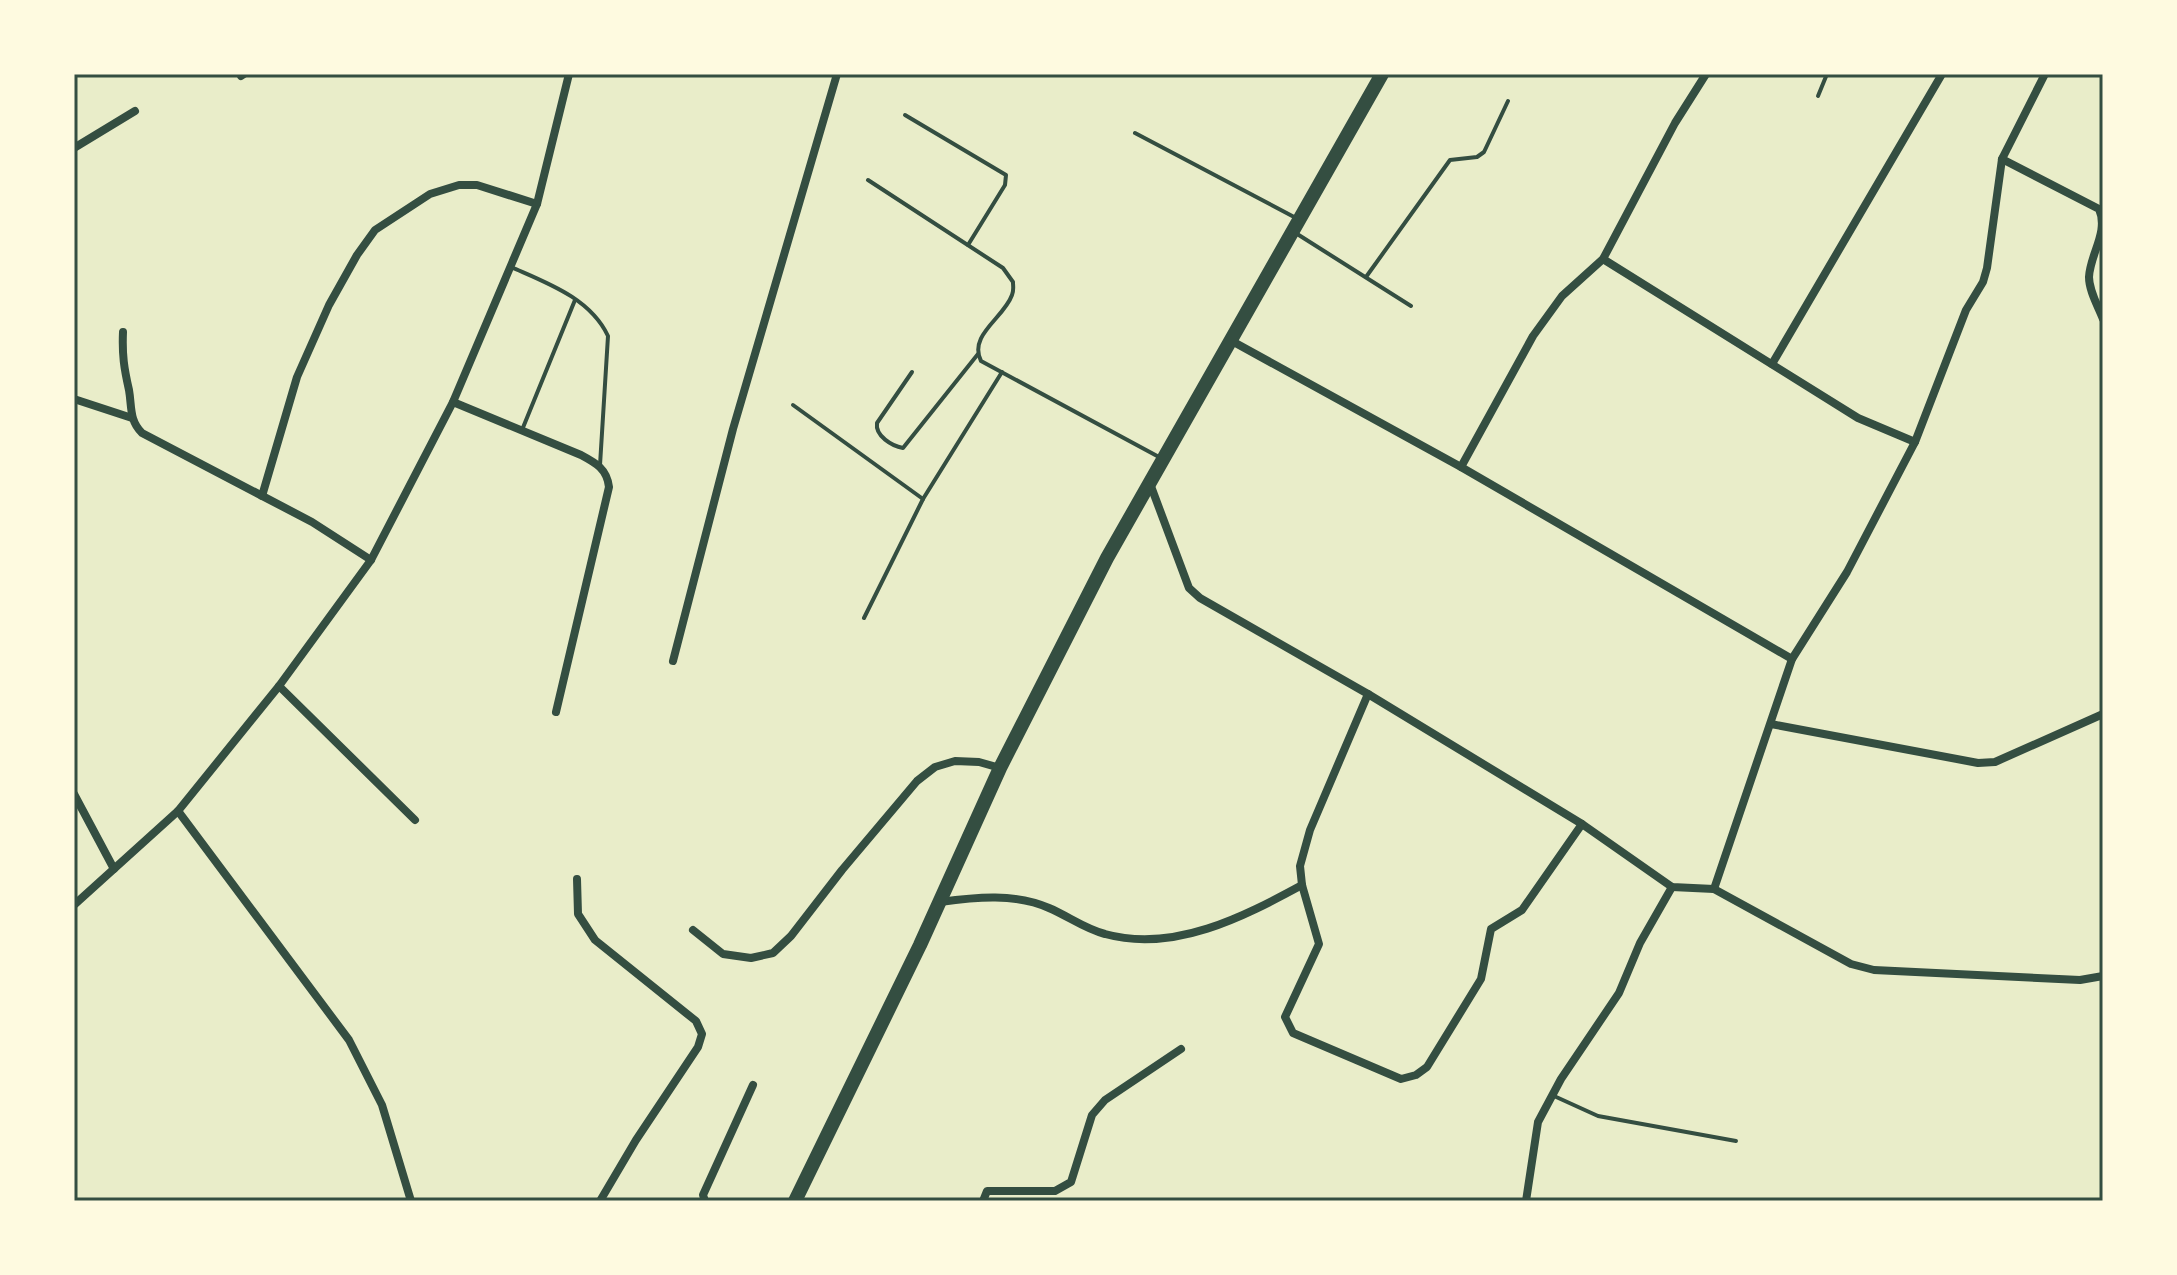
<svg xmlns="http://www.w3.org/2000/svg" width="2177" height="1275" viewBox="0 0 2177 1275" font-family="'Space Grotesk',sans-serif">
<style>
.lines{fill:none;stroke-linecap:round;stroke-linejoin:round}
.service{stroke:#344e41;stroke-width:4}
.minor{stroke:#344e41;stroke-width:8}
.primary{stroke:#344e41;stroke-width:14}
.neatline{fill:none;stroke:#344e41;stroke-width:3}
</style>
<rect width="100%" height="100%" fill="#e9edc9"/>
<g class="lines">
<g class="service">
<path d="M1818,96L1827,74"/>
<path d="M905,115L1006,175L1005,185L968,245"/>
<path d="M1135,133L1296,218"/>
<path d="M868,180L1003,268L1013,282C1013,286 1014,291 1012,295C1004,318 968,335 981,361L1159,457"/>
<path d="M1294,232L1411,306"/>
<path d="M511,267C547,283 590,298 608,336L600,465"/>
<path d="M1366,277L1450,160L1477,157L1484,152L1508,101"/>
<path d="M912,372L877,423C875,436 892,446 903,448L978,354"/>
<path d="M793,405L923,499"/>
<path d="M522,430L575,300"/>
<path d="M864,618L923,499L1002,372"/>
<path d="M1554,1096L1598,1116L1736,1141"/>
</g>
<g class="minor">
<path d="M241,76L244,74"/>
<path d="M74,148L135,111"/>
<path d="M2002,159L2099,209C2109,232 2090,254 2089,277C2089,291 2098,306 2103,319"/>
<path d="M1603,259L1858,418L1915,442"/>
<path d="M123,332C122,355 124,368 129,390C132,407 129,420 142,433L312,522L371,560"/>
<path d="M1230,340L1461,467L1792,659"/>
<path d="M1772,364L1942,74"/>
<path d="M74,399L132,418"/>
<path d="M453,402L581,455C596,463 607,469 609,487L556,712"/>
<path d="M1461,467L1533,336L1562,296L1603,259L1675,123L1706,74"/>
<path d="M1149,481L1189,588L1200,598L1368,694L1582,824L1672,887L1714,889L1851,964L1874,970L2080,980L2103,976"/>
<path d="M262,496L297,377L329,305L357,255L375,230L430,194L459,185H477L537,204"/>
<path d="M673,661L733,429L837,74"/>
<path d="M279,686L415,820"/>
<path d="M1368,694L1310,830L1300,866L1302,885L1319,944L1285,1017L1293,1033L1401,1079L1416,1075L1427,1067L1481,979L1491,929L1522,910L1582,824"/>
<path d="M1771,724L1978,763L1995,762L2103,714"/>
<path d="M74,794L114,869"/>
<path d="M178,811L349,1040L382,1105L411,1201"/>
<path d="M577,879L578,914L595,940L696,1021L702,1034L698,1047L636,1140L600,1201"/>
<path d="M1714,889L1792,659L1847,572L1915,442L1966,310L1983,282L1987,268L2002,159L2045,74"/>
<path d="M940,902C976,897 1015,893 1049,908C1068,916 1085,929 1105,934C1174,953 1243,917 1302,885"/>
<path d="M74,905L178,811L279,686L371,560L453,402L537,204L569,74"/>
<path d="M693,930L723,954L751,958L773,953L791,936L842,870L917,781L935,767L955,761L979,762L1000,768"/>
<path d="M705,1201L703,1195L753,1085"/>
<path d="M983,1201L987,1191H1055L1071,1182L1092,1115L1105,1100L1181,1049"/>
<path d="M1526,1201L1538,1122L1561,1079L1619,993L1640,943L1672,887"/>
</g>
<path class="primary" d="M795,1201L920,945L1000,768L1107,558L1382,74"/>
</g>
<rect width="2177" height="1275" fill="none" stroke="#fefae0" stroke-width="152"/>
<rect x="76" y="76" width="2025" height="1123" class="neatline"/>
</svg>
